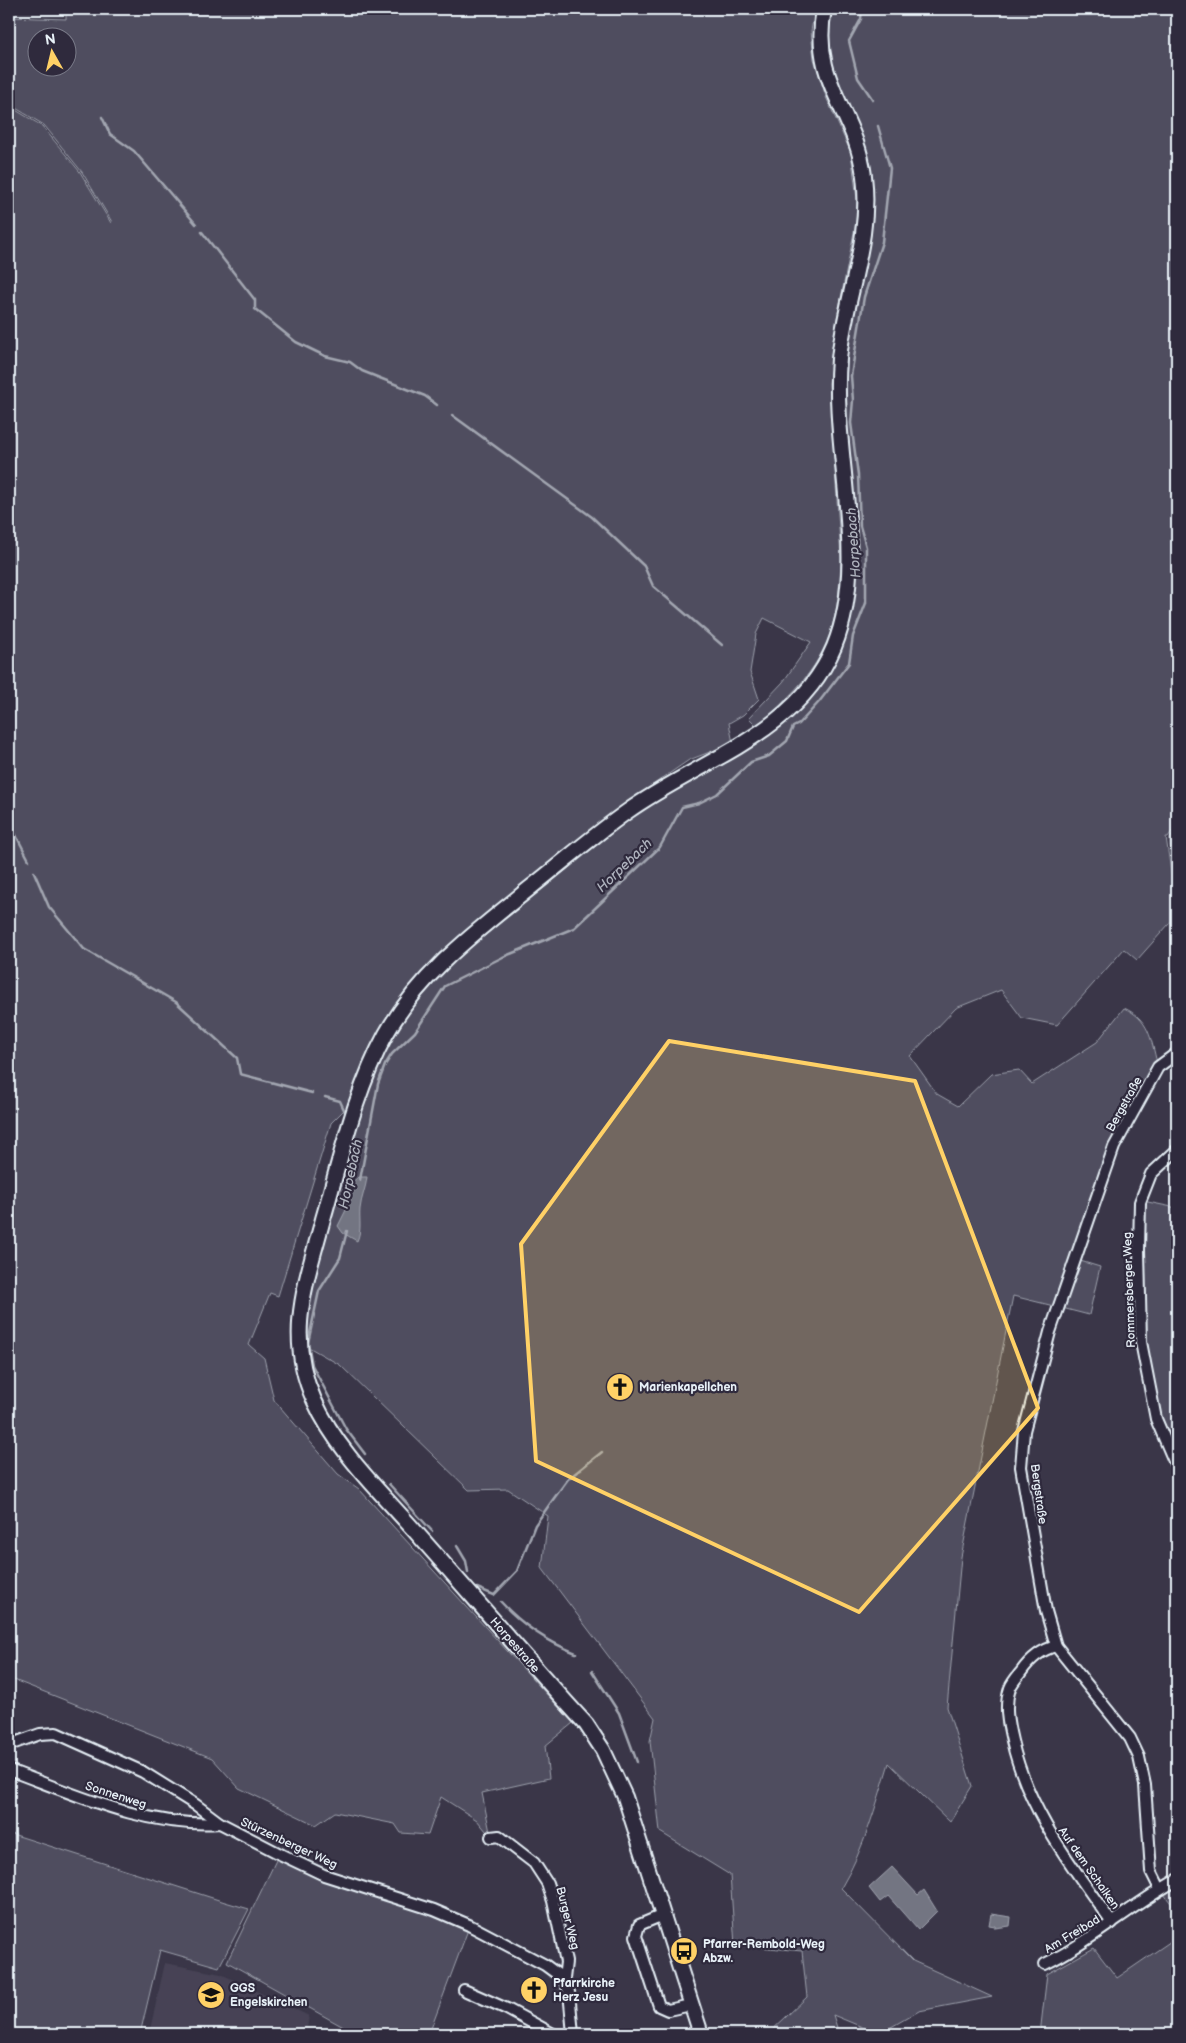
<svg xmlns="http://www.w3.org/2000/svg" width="1186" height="2043" viewBox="0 0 1186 2043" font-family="'Balsamiq Sans',sans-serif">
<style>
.built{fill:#464354}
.green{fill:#504e5f;stroke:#9ca0ac;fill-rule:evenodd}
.water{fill:#737482;stroke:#a2a6b1}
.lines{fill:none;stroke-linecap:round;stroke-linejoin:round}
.stream{stroke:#a2a6b1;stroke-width:2.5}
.street-casing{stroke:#e8f1f8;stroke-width:14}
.secondary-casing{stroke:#e8f1f8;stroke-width:18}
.street{stroke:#2f2a3d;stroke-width:10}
.secondary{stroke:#2f2a3d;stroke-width:14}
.marked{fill:#ffd166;fill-opacity:0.2;stroke:#ffd166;stroke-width:4;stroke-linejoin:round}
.labels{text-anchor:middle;stroke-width:4.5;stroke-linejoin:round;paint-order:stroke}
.street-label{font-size:12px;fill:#e8f1f8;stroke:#2f2a3d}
.poi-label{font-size:12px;font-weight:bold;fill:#e8f1f8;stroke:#2f2a3d;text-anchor:start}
.water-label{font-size:14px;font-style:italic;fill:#aeb2bd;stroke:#2f2a3d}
</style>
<rect width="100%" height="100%" fill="#3a3648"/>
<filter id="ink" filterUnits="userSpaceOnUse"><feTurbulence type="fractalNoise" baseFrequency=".02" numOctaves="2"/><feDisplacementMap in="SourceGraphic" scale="10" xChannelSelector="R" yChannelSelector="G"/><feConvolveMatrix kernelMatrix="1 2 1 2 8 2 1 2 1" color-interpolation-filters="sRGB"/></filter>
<g filter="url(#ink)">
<path class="built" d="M165,1963L221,1974L309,2016L306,2034H149Z"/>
<g class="green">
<path d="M66,9H815L811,31L814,59L826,97L851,153L857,199L856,222L837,318L829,383L841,558C839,617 831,654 788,697C779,707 769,718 756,725L749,718L783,682L811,642L764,618L756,634L750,672L759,699L743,715L729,723L733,743L689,760L616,810L439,953L404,995L383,1025L367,1057L351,1103L331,1123L278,1296L270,1293L249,1345L264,1358L274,1400L338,1474L359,1489L573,1723L545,1746L549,1778L482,1793L491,1837L477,1820L441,1797L428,1835L401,1833L395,1824L335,1812L316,1825L239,1788L212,1758L9,1678V106L42,126L80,172L111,223L112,222L82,172L44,125L9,104V17L66,19ZM38,38H68V68H38Z"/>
<path d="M830,9H1177V888L1170,845V839L1177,824L1168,837H1166L1177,915L1137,960L1124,949L1057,1025L1022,1018L1001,990L956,1008L910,1056L937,1094L958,1106L991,1074L1019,1070L1032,1084L1097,1042L1124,1008C1149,1019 1151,1039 1157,1063L1113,1146L1058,1307L1013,1296L961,1557L947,1707L972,1786L950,1822L889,1763C876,1806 864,1849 841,1888L913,1961L992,1997L919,2011L879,2034L833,2015L839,2034H768L807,1997L802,1951L735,1945L730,1875L660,1832L650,1741L655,1718L542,1568L548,1516L508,1489L469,1490L340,1365L305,1345L311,1293L362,1105C381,1049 413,997 457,958L632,817L766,735L789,718L804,703L833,661L853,511L845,407L848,342L868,249L873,207L871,173L866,153L828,60L827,36Z"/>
<path d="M1143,1201L1177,1208V1454L1173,1456C1168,1443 1160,1430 1157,1416C1142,1352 1140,1268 1143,1201Z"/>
<path d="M1077,1260L1100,1267L1089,1315L1062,1308Z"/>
<path d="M9,1833L225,1902L249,1909L219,1967L160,1950L140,2034H9Z"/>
<path d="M278,1856L469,1927L429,2034H356L227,1962Z"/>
<path d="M1177,1880V1911L1160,1889Z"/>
<path d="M1177,1937V2034H1040L1047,1974L1094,1948L1117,1978Z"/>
</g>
<g class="water">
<path d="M358,1177H367C366,1188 361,1198 360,1209C359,1220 362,1230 357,1241L343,1233L338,1226L346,1210C341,1196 348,1187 358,1177Z"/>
<path d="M892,1867L918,1895L924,1890L937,1911L918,1930L888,1896L880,1902L869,1888Z"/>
<path d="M991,1914L1011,1917L1010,1926L995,1928V1926L989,1925Z"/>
</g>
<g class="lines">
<g class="stream">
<path d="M862,9L861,19L849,41L858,78L873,100"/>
<path d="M102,117L110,134L134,151L196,224"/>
<path d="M202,232L255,300V309L296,342L325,356L350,362L362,371L425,396L437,405"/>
<path d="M452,415L592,517L644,566L653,586L722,645"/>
<path d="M9,822L29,860"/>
<path d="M34,872L49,907L84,949L176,1002L237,1058L240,1074L312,1093"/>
<path d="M325,1097L340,1101L346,1114"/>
<path d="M360,1180L378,1084L385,1065L392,1054L415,1032L445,986L503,957L574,928L660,847L682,807L699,803L717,794L751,762L769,756L787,741L793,727L799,724L819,702L849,663L853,636L866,603V547L860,526L858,475L851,423L853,400L851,376L864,297L882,242L890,168L878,126"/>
<path d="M347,1231L340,1258L319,1291L308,1343L312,1365L346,1429L365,1454"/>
<path d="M389,1484L432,1531"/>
<path d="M457,1546L466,1561L468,1572"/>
<path d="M477,1588L494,1595L517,1571L535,1525L552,1501L568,1479L602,1452"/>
<path d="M501,1602C522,1625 548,1642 576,1653"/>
<path d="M592,1671L619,1713L637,1762"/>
</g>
<g class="street-casing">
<g id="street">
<path d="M1177,1150L1151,1174L1140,1202L1139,1250L1141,1342L1156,1419L1177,1468"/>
<path d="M1056,1646C1040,1650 1030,1659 1021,1672C1017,1677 1012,1683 1010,1688C1004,1706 1008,1724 1012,1741C1028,1811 1072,1866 1112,1923"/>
<path d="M9,1745L40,1734L56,1733L143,1772L196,1805L220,1823L282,1855L324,1875L434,1910L469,1925L545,1965L564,1979"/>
<path d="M9,1770C77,1795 146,1828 220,1823"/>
<path d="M491,1837L499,1836L534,1863L547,1883L553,1901L566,1962L564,1979L569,1992L573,2034"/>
<path d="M1160,1889L1151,1871L1145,1785L1139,1757L1130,1738L1056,1646L1046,1611L1021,1467L1024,1431L1050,1332L1114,1147L1158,1067L1177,1053"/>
<path d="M663,1915L639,1925L636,1936L659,2006L668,2010L691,2005"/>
<path d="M1045,1964C1092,1941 1131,1905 1177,1880"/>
<path d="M464,1990L507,2009L553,2034"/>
</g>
</g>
<g class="secondary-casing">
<path id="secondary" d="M701,2034L625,1797L603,1750L586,1724C530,1663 476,1600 421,1538C384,1495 337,1452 314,1400C285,1336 306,1283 323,1219C341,1157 355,1091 386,1034C421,972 477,931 530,888C563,862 594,835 628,811C699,760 797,735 834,647C870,558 831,452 839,359C845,297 872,239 864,176C856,111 810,82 824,9"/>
</g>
<use href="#street" class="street"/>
<use href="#secondary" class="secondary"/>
</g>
</g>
<path class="marked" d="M669,1041L915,1081L1038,1408L859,1612L536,1461L521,1244Z"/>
<defs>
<g id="church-disc" transform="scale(1.4375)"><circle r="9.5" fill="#ffd166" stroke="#2f2a3d"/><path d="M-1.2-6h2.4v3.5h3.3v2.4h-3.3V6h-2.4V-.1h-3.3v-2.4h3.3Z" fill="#111"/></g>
<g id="bus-disc" transform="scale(1.4375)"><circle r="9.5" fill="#ffd166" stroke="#2f2a3d"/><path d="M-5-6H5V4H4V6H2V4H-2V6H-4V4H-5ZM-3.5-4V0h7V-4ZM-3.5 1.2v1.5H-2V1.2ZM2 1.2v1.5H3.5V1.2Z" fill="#111"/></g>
<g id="school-disc" transform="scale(1.4375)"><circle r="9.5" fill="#ffd166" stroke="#2f2a3d"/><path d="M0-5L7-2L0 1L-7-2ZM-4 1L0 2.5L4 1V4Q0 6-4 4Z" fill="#111"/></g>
</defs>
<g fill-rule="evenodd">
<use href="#church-disc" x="620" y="1387"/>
<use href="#bus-disc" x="684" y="1951"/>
<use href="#church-disc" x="534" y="1990"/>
<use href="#school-disc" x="211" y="1995"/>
</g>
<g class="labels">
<g class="street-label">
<text transform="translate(1124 1104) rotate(-61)" y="4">Bergstraße</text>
<text transform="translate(1129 1290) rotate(-92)" y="4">Rommersberger Weg</text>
<text transform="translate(1039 1494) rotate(82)" y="4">Bergstraße</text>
<text transform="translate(515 1645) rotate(49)" y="4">Horpestraße</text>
<text transform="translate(116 1795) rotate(18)" y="4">Sonnenweg</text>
<text transform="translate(289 1843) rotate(25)" y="4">Stürzenberger Weg</text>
<text transform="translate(1089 1868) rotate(55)" y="4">Auf dem Schalken</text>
<text transform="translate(568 1918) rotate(76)" y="4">Burger Weg</text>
<text transform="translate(1072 1934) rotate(-31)" y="4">Am Freibad</text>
</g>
<g class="poi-label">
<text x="639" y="1391">Marienkapellchen</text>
<text x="703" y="1948">Pfarrer-Rembold-Weg<tspan x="703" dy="14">Abzw.</tspan></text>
<text x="553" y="1987">Pfarrkirche<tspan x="553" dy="14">Herz Jesu</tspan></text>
<text x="230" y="1992">GGS<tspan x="230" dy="14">Engelskirchen</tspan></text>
</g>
<g class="water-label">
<text transform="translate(853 543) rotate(-94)" y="5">Horpebach</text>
<text transform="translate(624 865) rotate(-44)" y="5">Horpebach</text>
<text transform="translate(350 1174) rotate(-78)" y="5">Horpebach</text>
</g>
</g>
<rect width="1186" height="2043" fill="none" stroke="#2f2a3d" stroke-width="30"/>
<rect x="15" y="15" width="1156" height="2013" fill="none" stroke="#e8f1f8" stroke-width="2" filter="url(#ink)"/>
<g transform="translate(52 52) rotate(352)"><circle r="24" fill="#2f2a3d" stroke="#797a88"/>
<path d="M0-4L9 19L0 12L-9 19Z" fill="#ffd166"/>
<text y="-8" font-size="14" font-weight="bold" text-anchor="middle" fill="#e8f1f8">N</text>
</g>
</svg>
